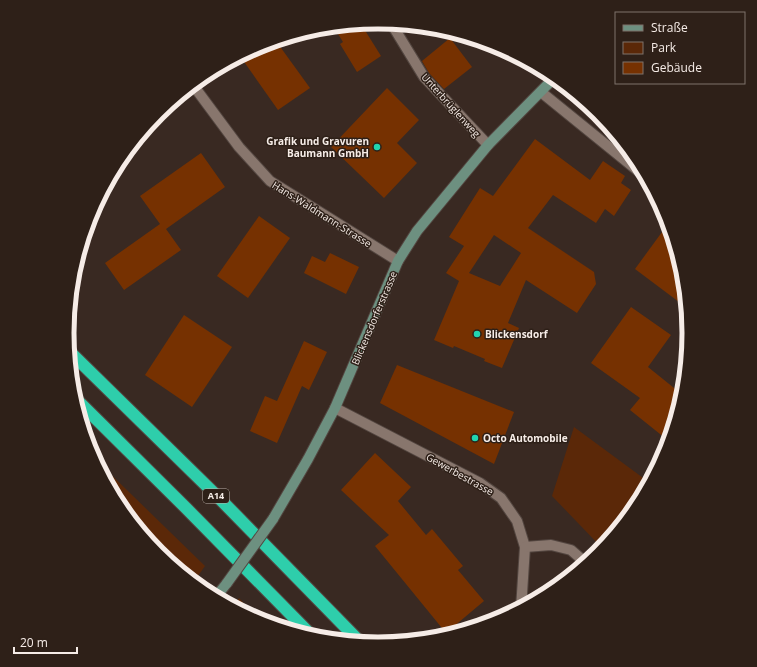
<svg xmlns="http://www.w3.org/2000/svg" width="757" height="667" viewBox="0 0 757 667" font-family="'Open Sans',sans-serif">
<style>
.green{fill:#5b2808}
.building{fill:#763101;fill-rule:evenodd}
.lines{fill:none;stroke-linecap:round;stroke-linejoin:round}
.street-casing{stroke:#534640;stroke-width:12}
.secondary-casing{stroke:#534640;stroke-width:12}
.highway-casing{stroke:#534640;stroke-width:14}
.street{stroke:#88766d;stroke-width:10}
.secondary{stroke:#6d9080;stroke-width:10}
.highway{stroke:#2eceab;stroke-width:12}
.secondary-bridge-casing{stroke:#534640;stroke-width:12;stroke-linecap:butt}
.secondary-bridge{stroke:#6d9080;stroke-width:10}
.poi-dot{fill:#21d5af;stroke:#2e2018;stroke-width:1.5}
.labels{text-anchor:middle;stroke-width:3;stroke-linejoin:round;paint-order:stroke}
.shield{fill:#2e2018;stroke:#baafa9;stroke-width:1}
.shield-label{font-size:9px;font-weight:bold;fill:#f6ece7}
.street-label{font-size:10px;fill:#f6ece7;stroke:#2e2018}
.poi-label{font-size:10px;font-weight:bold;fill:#f6ece7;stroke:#2e2018;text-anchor:start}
.rim{fill:none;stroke:#f6ece7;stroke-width:5}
</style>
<rect width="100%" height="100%" fill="#392922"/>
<g class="green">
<path d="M574,427L650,483L637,507L603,549L552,496Z"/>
<path d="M93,457L205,566L193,583L171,564L149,542L119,506Z"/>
<path d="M239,598L261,622L233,607Z"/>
</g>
<g class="building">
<path d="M361,24L381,56L357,72L340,44L343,42L333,26Z"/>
<path d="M450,38L472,67L444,89L429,73L422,61Z"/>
<path d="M276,41L310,88L278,110L240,56L260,46Z"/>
<path d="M387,88L419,120L397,143L417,163L384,198L331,147Z"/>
<path d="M535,139L590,180L603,161L625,176L621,183L631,190L614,216L605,209L596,223L553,195L528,228L594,272L596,284L577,313L526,280L508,323L519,328L502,368L484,361L485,359L454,346L453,348L434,340L459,281L446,273L464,246L449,237L480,188L493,196ZM494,235L521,253L500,286L469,273Z"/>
<path d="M201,153L225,187L166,229L181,250L124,290L105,263L160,224L140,196Z"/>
<path d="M259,216L290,238L248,298L217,276Z"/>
<path d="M662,232L675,242L684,273L687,308L635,269Z"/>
<path d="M330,253L359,267L346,294L304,273L312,256L325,262Z"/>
<path d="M631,307L671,335L648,367L684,396L670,442L630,410L640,398L591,363Z"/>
<path d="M184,315L232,347L192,407L145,375Z"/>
<path d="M304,341L327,352L309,390L302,386L277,443L250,431L265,396L277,401Z"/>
<path d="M397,365L514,412L494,464L380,403Z"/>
<path d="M375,453L411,487L398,501L426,535L432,529L463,566L458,570L484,601L446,633L375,546L389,535L341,490Z"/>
</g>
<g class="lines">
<g class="street-casing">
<g id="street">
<path d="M391,23L424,77L488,145"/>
<path d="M193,85L239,147L270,181L398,261"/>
<path d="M541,92L647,178"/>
<path d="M335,408L480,483L501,498L517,521L525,547L521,609"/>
<path d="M525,547L551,545L571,550L587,564"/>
</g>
</g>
<g class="secondary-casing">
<g id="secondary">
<path d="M273,519L308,459L335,408L398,261L417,231L488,145L555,77"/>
<path d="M215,598L227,583"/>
</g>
</g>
<g class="highway-casing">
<g id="highway">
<path d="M69,351L220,499L361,643"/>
<path d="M74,397L186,508L314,638"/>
</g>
</g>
<use href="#street" class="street"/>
<use href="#secondary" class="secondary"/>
<use href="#highway" class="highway"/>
<g class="secondary-bridge-casing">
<path id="secondary-bridge" d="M227,583L273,519"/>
</g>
<use href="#secondary-bridge" class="secondary-bridge"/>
</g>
<g class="poi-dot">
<circle cx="377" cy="147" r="4"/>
<circle cx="477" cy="334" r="4"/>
<circle cx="475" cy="438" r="4"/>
</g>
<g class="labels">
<rect class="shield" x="203" y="489" width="26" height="14" rx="3"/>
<g class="shield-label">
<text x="216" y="499">A14</text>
</g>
<g class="street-label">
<text transform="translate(451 105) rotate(48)" y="4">Unterbrüglenweg</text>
<text transform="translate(322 214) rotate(32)" y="4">Hans-Waldmann-Strasse</text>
<text transform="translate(374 318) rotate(-67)" y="4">Blickensdorferstrasse</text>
<text transform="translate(460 474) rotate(29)" y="4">Gewerbestrasse</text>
</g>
<g class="poi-label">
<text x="369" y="145" text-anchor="end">Grafik und Gravuren<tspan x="369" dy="12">Baumann GmbH</tspan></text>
<text x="485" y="338">Blickensdorf</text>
<text x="483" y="442">Octo Automobile</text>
</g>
</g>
<path d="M0 0H757V667H0ZM74 333a304 304 0 1 1 608 0a304 304 0 1 1-608 0Z" fill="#2e2018" fill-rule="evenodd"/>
<path class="rim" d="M74 333a304 304 0 1 1 608 0a304 304 0 1 1-608 0Z"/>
<rect x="615" y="12" width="130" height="72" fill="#2e2018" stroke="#7e726b"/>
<rect x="623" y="25" width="20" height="6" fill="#6d9080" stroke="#7e726b"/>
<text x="651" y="32" font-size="12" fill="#f6ece7">Straße</text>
<rect x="623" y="42" width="20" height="12" fill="#5b2808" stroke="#7e726b"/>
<text x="651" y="52" font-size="12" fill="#f6ece7">Park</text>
<rect x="623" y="62" width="20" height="12" fill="#763101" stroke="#7e726b"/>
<text x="651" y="72" font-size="12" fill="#f6ece7">Gebäude</text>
<path d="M14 647v6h63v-6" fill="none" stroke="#f6ece7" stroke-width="2"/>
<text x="20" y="647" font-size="12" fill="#f6ece7" stroke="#2e2018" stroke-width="3" paint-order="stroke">20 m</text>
</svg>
